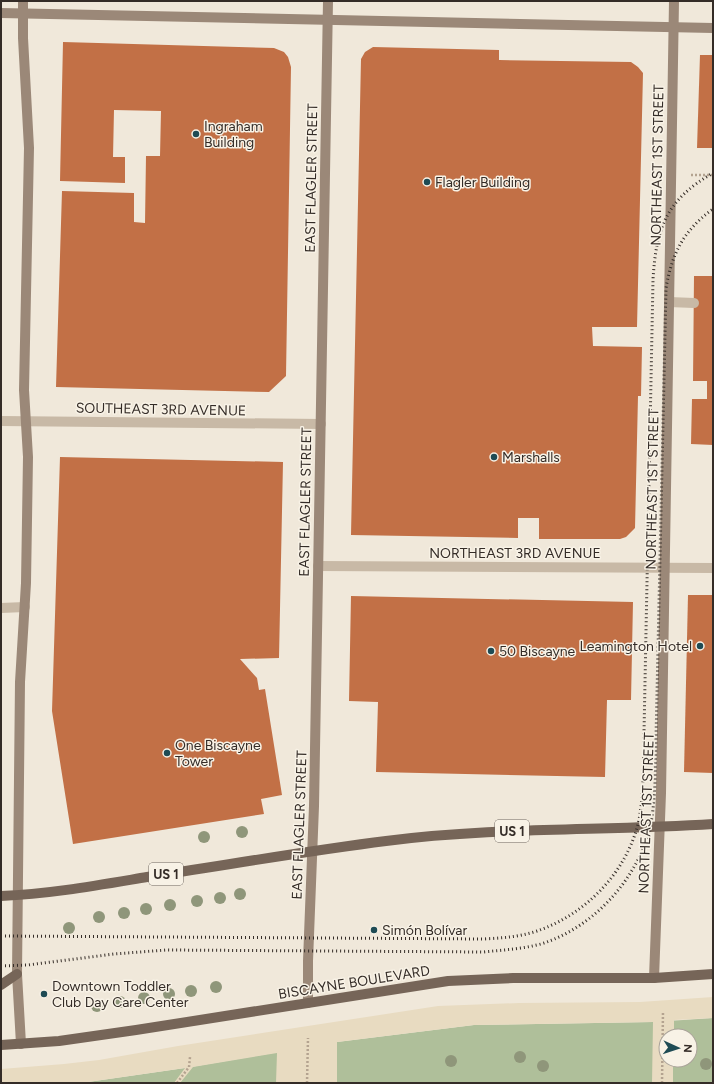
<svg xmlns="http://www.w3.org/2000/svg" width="714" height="1084" viewBox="0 0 714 1084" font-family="Figtree,sans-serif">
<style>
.green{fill:#afbf9a;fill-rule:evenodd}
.plaza{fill:#e8dbc1}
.building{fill:#c27046}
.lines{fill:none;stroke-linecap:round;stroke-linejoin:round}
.path{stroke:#b4a390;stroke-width:2.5;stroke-dasharray:2 2;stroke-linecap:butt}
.lane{stroke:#c8b9a6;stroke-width:10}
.street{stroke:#c8b9a6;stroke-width:10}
.secondary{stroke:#9b8878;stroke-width:10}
.primary{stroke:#766558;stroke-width:10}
.rail{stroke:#342c27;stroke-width:3;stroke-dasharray:1 3;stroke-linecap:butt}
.tree{fill:#8f967a}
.poi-dot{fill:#1e4b54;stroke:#f8f2e6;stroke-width:1.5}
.labels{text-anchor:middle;stroke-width:3;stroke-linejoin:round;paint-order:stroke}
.shield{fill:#f8f2e6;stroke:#6f6760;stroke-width:1}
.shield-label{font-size:13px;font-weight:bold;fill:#342c27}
.poi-label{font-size:14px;fill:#342c27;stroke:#f8f2e6;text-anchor:start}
.street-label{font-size:14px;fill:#342c27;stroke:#f8f2e6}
</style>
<rect width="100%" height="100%" fill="#f0e8da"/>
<path class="green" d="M713,1018V1083H81L185,1068L337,1042L474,1025L653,1022ZM666,1036H690V1060H666Z"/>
<path class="plaza" d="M713,997V1018L674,1020V1036H666V1060H673V1083H652L653,1022L474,1025L337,1042V1083H276L277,1053L193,1067L180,1083H174L185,1068L81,1083H1V1069L64,1064L99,1060L178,1046L438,1006L519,1003L640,1002Z"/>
<g class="building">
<path d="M63,42L274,48L284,52L288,57L291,67L286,376L269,392L56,387L62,191L134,193V222L145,223L146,156H160L161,111L114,110L113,157H125V183L60,181Z"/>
<path d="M373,47L499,50V60L631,62L638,67L643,73L637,327H592L593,346L642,347L641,396H638L635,528L626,537L620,539H539V518H518V538L351,535L361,59L365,52Z"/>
<path d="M700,55H713V148H697Z"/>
<path d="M694,276H713V445L691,444L692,399H707V381H693Z"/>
<path d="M60,457L283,462L279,658L240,659L257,678L259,690L265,689L282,795L261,799L264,814L73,844L52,711Z"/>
<path d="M688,595H713V773L684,772Z"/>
<path d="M351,596L633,602L631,700H607L605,777L376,772L378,702L349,701Z"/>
</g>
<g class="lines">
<g class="path">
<path d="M691,175H713"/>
<path d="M177,1083L189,1067L190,1057"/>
<path d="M307,1083L308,1038"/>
<path d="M662,1083L663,1011"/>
</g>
<g class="lane">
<path d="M669,302L694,303"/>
<path d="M1,608L25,607"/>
</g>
<g class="street">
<path d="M1,421L321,424"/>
<path d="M318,566L713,568"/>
</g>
<g class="secondary">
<path d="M1,13L713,28"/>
<path d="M654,978L661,793L674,1"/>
<path d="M308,1003V961L314,806L328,1"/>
<path d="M21,1044L17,974L19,778L20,682L26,583L28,457L24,390L29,148L23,38V1"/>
</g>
<g class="primary">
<path d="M1,896C50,894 99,885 147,877C227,865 306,851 386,841C494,827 604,831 713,824"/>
<path d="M1,985L17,974"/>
<path d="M1,1045L59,1041L136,1030L448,981L513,978H654L713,974"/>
</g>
<g class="rail">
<path d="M1,936L483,939C502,938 519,937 537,931C584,915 623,876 637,828C641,814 642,798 643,783L653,280C656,228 666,200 713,173"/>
<path d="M1,966L28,965L114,954L166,950L483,952C503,950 522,949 541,944C592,928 634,883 649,832C653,816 654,800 655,784L666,288C672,253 684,230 713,209"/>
</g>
</g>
<g class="tree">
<circle cx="242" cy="832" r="6"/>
<circle cx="204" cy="837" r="6"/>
<circle cx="240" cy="894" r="6"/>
<circle cx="220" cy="898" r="6"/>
<circle cx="197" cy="901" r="6"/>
<circle cx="170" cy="905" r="6"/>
<circle cx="146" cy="909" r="6"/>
<circle cx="124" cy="913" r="6"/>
<circle cx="99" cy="917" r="6"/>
<circle cx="69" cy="928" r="6"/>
<circle cx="216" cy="987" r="6"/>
<circle cx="191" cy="991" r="6"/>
<circle cx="169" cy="994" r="6"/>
<circle cx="144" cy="998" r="6"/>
<circle cx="120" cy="1002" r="6"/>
<circle cx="97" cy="1006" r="6"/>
<circle cx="520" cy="1057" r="6"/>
<circle cx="451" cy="1061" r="6"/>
<circle cx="706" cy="1064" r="6"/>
<circle cx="543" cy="1066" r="6"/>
</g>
<g class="poi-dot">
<circle cx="196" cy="134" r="4"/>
<circle cx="427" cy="182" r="4"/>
<circle cx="494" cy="457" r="4"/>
<circle cx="700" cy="646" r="4"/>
<circle cx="491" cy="651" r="4"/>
<circle cx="167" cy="753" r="4"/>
<circle cx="374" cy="930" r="4"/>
<circle cx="44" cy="994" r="4"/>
</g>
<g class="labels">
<g class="shield">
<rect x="495" y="820" width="34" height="22" rx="3"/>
<rect x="149" y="863" width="34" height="22" rx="3"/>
</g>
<g class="shield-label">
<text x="512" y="836">US 1</text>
<text x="166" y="879">US 1</text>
</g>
<g class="poi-label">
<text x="204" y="131">Ingraham<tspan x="204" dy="16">Building</tspan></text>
<text x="435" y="187">Flagler Building</text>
<text x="502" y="462">Marshalls</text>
<text x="692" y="651" text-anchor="end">Leamington Hotel</text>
<text x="499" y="656">50 Biscayne</text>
<text x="175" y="750">One Biscayne<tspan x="175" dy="16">Tower</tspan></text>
<text x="382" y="935">Simón Bolívar</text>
<text x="52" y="991">Downtown Toddler<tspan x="52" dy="16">Club Day Care Center</tspan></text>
</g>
<g class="street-label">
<text transform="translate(657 165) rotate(-89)" y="5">NORTHEAST 1ST STREET</text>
<text transform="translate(311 178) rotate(-89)" y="5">EAST FLAGLER STREET</text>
<text transform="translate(161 409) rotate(1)" y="5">SOUTHEAST 3RD AVENUE</text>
<text transform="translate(652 489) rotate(-89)" y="5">NORTHEAST 1ST STREET</text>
<text transform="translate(305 502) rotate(-89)" y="5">EAST FLAGLER STREET</text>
<text x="515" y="558">NORTHEAST 3RD AVENUE</text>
<text transform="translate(646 813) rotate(-88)" y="5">NORTHEAST 1ST STREET</text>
<text transform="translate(299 825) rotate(-88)" y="5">EAST FLAGLER STREET</text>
<text transform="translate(354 982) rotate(-9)" y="5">BISCAYNE BOULEVARD</text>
</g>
</g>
<rect width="714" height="1084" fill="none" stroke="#342c27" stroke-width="4"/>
<g transform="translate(678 1048) rotate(93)"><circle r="19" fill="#f8f2e6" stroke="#aaa39a"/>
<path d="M0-3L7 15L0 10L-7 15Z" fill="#1e4b54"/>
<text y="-6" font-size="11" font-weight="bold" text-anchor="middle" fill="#342c27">N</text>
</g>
</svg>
